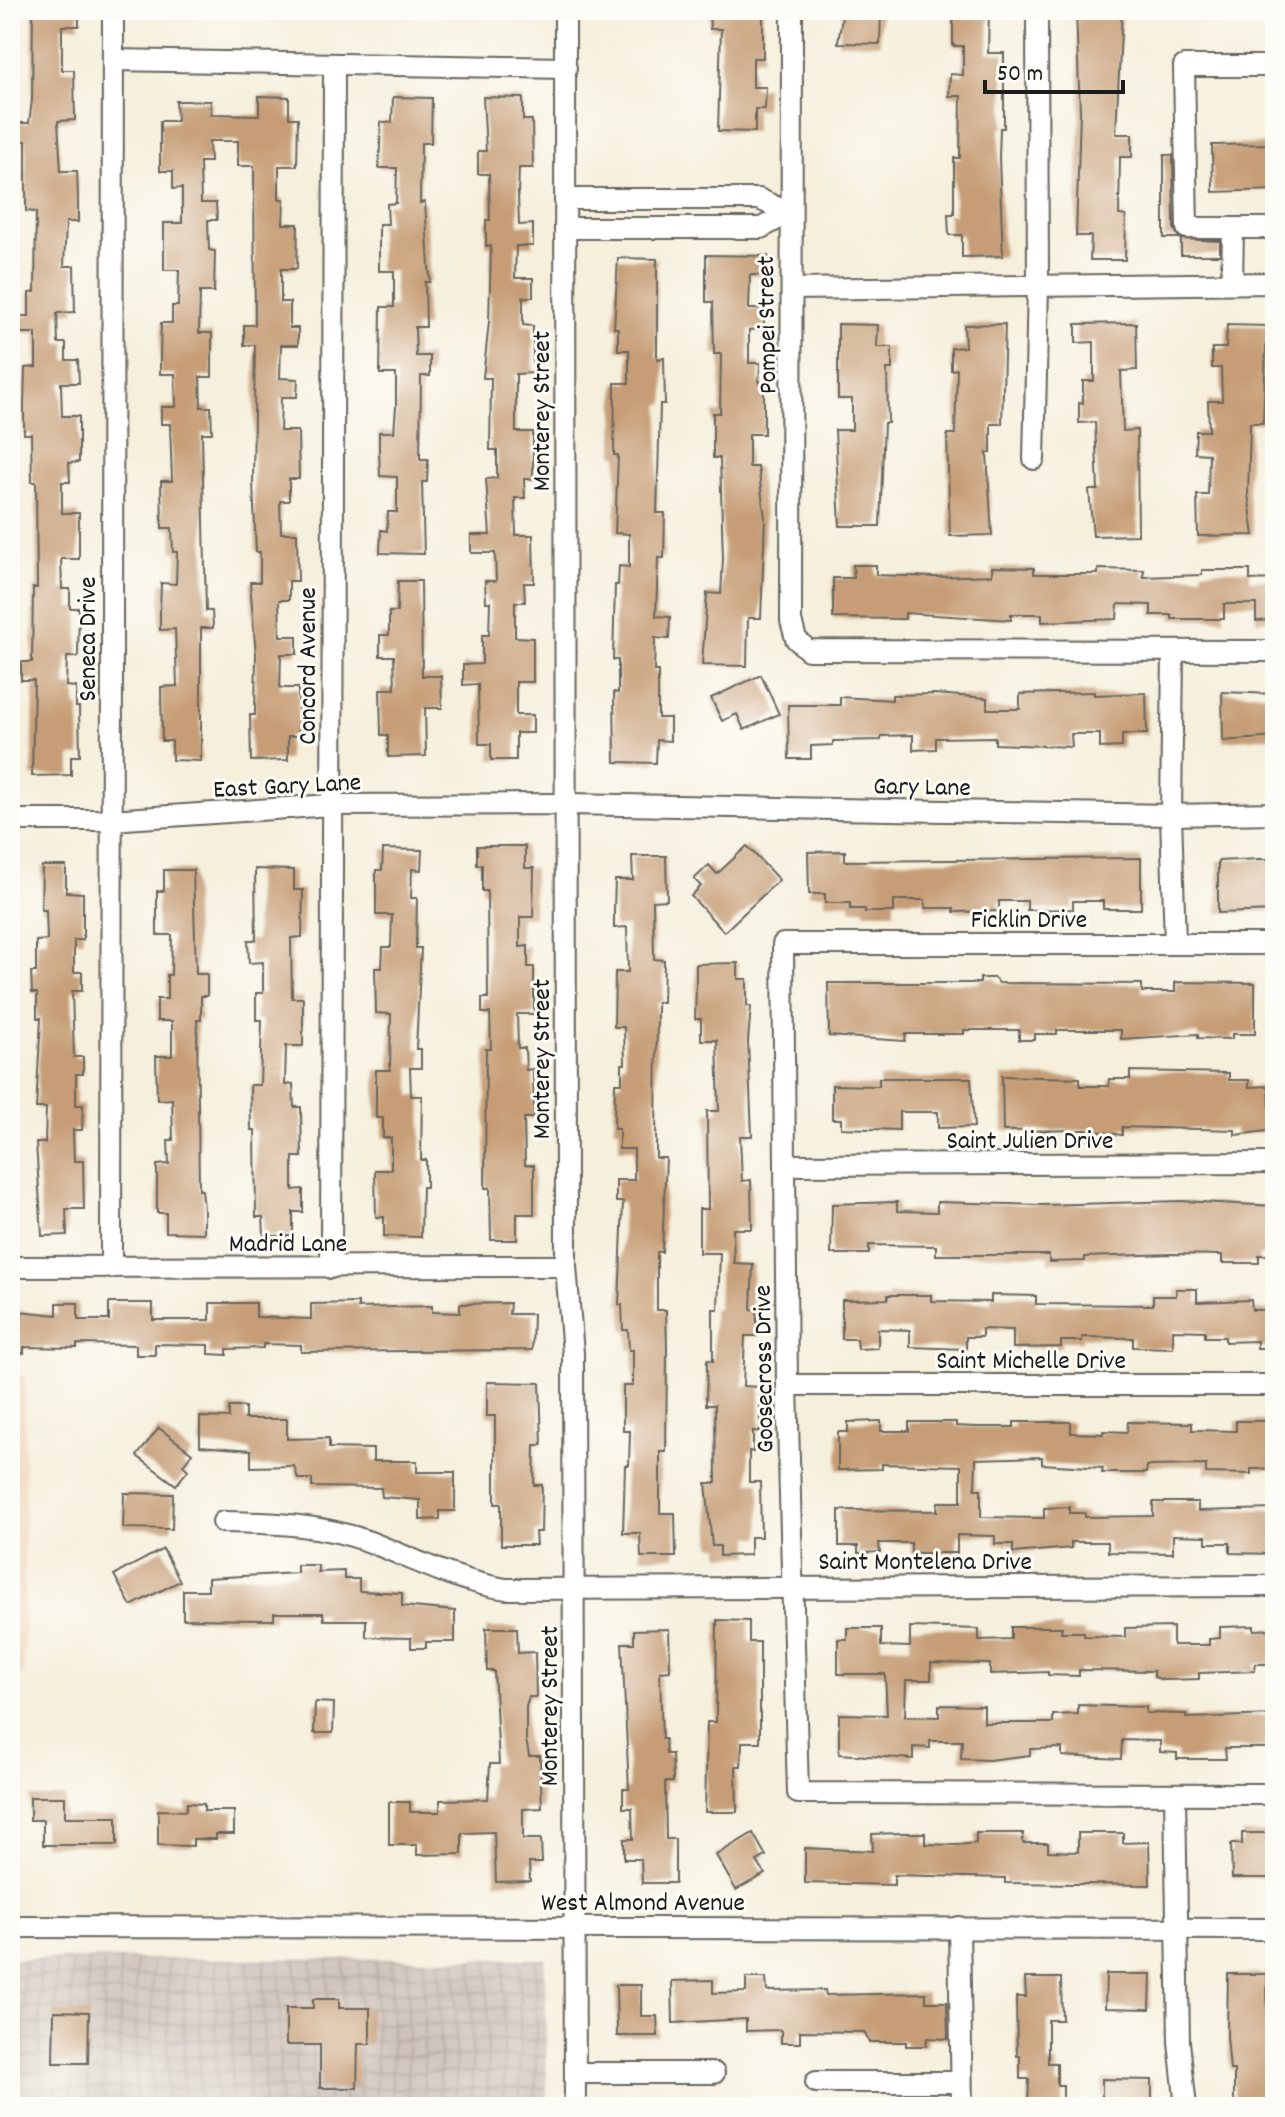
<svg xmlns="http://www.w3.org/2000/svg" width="1285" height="2117" viewBox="0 0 1285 2117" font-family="Dekko,sans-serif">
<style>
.built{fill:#f1d5bd}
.industrial{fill:url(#industrial-grid)}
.building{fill:#c69d76}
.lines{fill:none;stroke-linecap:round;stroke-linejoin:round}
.minor-casing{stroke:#68665f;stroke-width:24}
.minor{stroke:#fff;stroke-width:20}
.labels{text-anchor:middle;stroke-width:6;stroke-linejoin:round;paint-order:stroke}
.street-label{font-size:26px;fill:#1c1c1c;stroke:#fdfcf7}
</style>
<defs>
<pattern id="industrial-grid" width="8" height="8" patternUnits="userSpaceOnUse" patternTransform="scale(2)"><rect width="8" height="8" fill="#cec1ba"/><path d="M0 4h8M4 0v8" fill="none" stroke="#b0a59f"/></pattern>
</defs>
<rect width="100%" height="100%" fill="#fdfcf7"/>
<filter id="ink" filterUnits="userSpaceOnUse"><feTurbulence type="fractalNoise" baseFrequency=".0125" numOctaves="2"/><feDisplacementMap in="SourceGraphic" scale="16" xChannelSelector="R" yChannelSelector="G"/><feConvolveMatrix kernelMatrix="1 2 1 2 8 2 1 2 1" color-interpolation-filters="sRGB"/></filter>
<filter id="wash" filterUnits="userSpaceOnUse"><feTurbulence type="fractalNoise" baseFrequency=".006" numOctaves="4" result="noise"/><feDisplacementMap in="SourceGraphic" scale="32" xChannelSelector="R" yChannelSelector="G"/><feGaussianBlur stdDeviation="1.8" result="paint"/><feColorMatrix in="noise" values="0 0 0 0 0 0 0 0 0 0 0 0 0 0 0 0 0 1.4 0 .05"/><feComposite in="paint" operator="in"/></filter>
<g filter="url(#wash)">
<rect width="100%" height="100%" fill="#f5efdc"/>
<path class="built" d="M10,1376H25L24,1675H10Z"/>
<path class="industrial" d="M10,1959H545L547,2107H10Z"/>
<g id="blocks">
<g class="building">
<path d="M33,10H79V26H62V70H74L75,120L58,121L61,171H77L78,198V222H66L64,266H74L75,312L57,313L58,343H66V360H78L79,383H61L62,416H79V462L69,463L70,482H62V513H79V559H61L62,589H70V608H79L78,657H67L66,686L76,687V707H79L80,756H71V775L32,776L34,680H21V662H32L33,588H37L36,482H32L31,434H24V407L25,368L36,367V333H17V316H29V293L35,292L36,212L26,211V141H19V123H29L32,100Z"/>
<path d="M709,10H763V58H753V87H766L765,109H755V132L718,131L721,29H710Z"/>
<path d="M843,10H881L880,44L838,43Z"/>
<path d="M953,10H989L988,53H1004V128H1000L999,158L1003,256L962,257V235H949L948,214H954V158H960L961,96H949L950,74L963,75V46H953Z"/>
<path d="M1122,11L1116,134H1132V157H1120L1119,215L1126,216L1125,260H1090L1091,236H1076L1080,112L1076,12Z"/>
<path d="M259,96L289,97V118H298L297,166H279V199H284L283,224H298L297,269H281V302H290V328H298V345H281L280,378L298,379L297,397H281L280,431H298L299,479H289V501H280L281,533H297L298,581H289V600H279L280,636H297V654H281L280,688H298L299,736H288V760L251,761L250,715H255L256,654L250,582H260V552H256L253,483L255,345H244V325H255L254,166H238V141H209L210,162H200L201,203H216L217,220H208L209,250L215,251L214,292H200L199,333H212V377H200L201,407H211L212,433H202L206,611H212L213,628H201V761L172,760V741H162L161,687L177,686L175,629L160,630V612L161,583L176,584L177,552H173L172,528H162L161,481H172L170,424H161V407H176L175,374H160V354L161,323H172V306H178L179,270H164V223H182V188L173,189V171H160V121H177L176,101H211V114L259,115Z"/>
<path d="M393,97L432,98L431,143H421L420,203L425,202L430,282H425L426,327H415L416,356H430V376H421L420,459H428L427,482H422L424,554L380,553L381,530L387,531L388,512H397V477L380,476L379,450V432H394L396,407V374H380L381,307H394V271H379V224H388L387,204L396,203L397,168H379L381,122H392Z"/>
<path d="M483,97L523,98V120H532L533,168H519L518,194L519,225L533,224V246H516L515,278H533V297H523V325L533,326V373L516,374V432H533V479H524L525,498H515L516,535H533L534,583H524L525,602H515V637L533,638V682H516V715H533V733H516V760H491V744H479L478,684L463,685V665L482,664V635H489L490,602H486L485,581H496L495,553H471V535H490L486,479L497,478V450H490L491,378H483L489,322L491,246H486V220H490L489,174H478V151H486Z"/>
<path d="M1270,144L1275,147V190L1213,192L1212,145Z"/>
<path d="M1164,155H1173L1174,228L1179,238H1164Z"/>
<path d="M1181,239L1220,241V255H1181Z"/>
<path d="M706,255L768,256V275H750L749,309H764V329L749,330V363H760L759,384H764V434H749V467H758L765,518L761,618H748L747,666L702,665L707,593L721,594L723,559L720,458H713V413H720L721,354H714L713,302H706Z"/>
<path d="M618,258L657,259V359L664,358L665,404H660L657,513H665L664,558H658L656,616L670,617L669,639L655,638L654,671H658V718H670V741L657,740L656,763L615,762L614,692L618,693V660H613L615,585H618L619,566L629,567V534L615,533L618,455H614L615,383H629V350H618V328H614Z"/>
<path d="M1136,323L1137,370L1121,371L1123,431L1137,430L1138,535L1093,536L1089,490H1098L1095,422L1079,423V403H1083V381H1094V342L1076,343V324Z"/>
<path d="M838,324L878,325L877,347H892V369H887L888,423H884L880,526H840L835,430H852V399H838Z"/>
<path d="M1005,324L1002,424H991V453H987L992,535L950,536L947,434H955L957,369L951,370V348L965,347L964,325Z"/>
<path d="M1227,325L1267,326L1263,423H1250L1248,494L1254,535L1198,536L1197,495H1208L1209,454L1195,453L1196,431H1209L1208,401H1222L1221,368H1212V348H1226Z"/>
<path d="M853,565H876V575L936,577L992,575V567L1034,568V574H1098V569L1144,570L1143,577L1202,575V570H1250V580L1275,579V620L1256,621V604H1224V619H1172V615H1151V605L1118,604L1117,619L1042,622V614H1011V620L905,613V619L833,618V578H854Z"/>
<path d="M398,581H421L422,676H441L442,708H425L426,756L388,757V735H381L380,689H395L394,656H380V635H389V612H397Z"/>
<path d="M761,675L779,714L744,730L737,714L722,721L711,698Z"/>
<path d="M1094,692V695L1146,693L1147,734H1122V747L1100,748V734H1071L1072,747L995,744V737L936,738V749L913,750V735L881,736V740L833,741V745L811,746V759H789L788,705H840V697L892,700V695L935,694L987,698V709H1020V694Z"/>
<path d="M1222,692L1275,694V737L1223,741Z"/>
<path d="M477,846H525V868H534L533,917H520V947L528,946V967H534V1014H517L518,1048H525L526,1070L533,1069L534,1118H524L525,1165H534V1214H517V1240H491L490,1188H485L486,1049H491L490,1013H482V998H488L487,891H482V865H477Z"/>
<path d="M747,846L779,880L724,932L691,896L701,886L694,879L709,865L717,874Z"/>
<path d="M383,849L422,850L421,870L412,869L411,898H417L416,948H421L416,1049H421V1068H410L411,1096H422L421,1160H426V1187H422L421,1237L384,1236V1217H376L375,1170H391V1138H383V1118H376V1070H390L391,1014L376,1013L375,968H382L383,947H391L392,915H376V870H382Z"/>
<path d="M845,851V861L1141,858V909H1103V901H1073V909L1027,910V901H999V911L954,912V908H925V900H894V912H865V909H850V903H825V894H809L808,852Z"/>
<path d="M632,856H666L667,900L653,901L654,959L664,960L663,1002H657L656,1158H666L662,1252H657V1310H666L667,1349L666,1452H660V1513H675L676,1557H641L640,1533H623L625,1465H629L630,1431H623V1386H633V1350H629L628,1330H623L622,1305H619L623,1202H616V1180H634V1149H619V1129H614L615,1083H622V1064H625L624,1027H614L615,972H628L627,927L614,928V909L615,880H633Z"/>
<path d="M1259,859H1275V911L1218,913V861Z"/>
<path d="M42,866H66V892L83,893V940H74V972H82V991H72L74,1057H83V1074H76V1105H83L82,1130H73L74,1161H83L84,1209H66L67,1235L42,1236L36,1143H45L46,1108H36L41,1018H37V993H32L31,972H36V941L47,940L46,910H41Z"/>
<path d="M255,869L294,870V890H303L302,937L291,938L292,998H303V1046H286L285,1085L293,1084L294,1107H301L302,1157H293V1190L303,1189V1212H293V1236H264L263,1217H256L255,1130H251L250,1085H260L262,1020H256V993H263V962L249,963L248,940H256Z"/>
<path d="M164,870H193L196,974H207V996H201V1020H197L199,1190H202L204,1208V1233L166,1232V1213H157V1165L169,1164L168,1140H173L172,1099L157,1100L156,1056H172V1021H157V999H167V975H171L172,935H157V891H164Z"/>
<path d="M738,963V979H747V1006H751L748,1041L752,1136H740L742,1181L751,1180L752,1229H733L734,1263L753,1264L751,1309L757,1310V1336H745L743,1386L760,1387V1432L753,1431V1452L749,1451V1482H760L761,1537H750V1555L720,1556V1546H712L706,1483H716L715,1405H706L707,1360L713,1361V1309H718L720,1253H699V1209H708L707,1111H719L717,1040H701V1019H695L696,987V964Z"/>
<path d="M980,978H994L999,983L1142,984V992H1175V982L1255,983V1034H1232V1039L1198,1038V1034L1121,1039V1030H1057V1034H1035V1040H1019V1030H964V1034H906L905,1041L829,1036L828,983H980Z"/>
<path d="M1130,1071L1229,1073V1080H1249V1087L1269,1086L1270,1107H1275V1130L1235,1135V1130L1122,1127V1135L1087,1130L1003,1131L1002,1076L1080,1078V1086H1109V1079H1130Z"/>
<path d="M879,1078H971L974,1127L938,1128V1112H899V1130L841,1128V1119H832V1085L879,1086Z"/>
<path d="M1181,1201L1275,1206V1255H1259V1263H1222V1255L1172,1254L1085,1257V1261L1049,1262V1255H936V1246L869,1245V1254H831L832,1204L897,1202V1211L937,1212V1202L1042,1205Z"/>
<path d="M1176,1289H1197V1302L1251,1300L1252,1310H1275V1348H1257V1341L1225,1342V1337H1205V1331L1173,1330V1348L1133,1347V1338L1082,1337V1341H1061V1347L1013,1348V1330L982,1329V1337H966V1349L910,1347V1330L878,1329V1348L858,1349L857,1339H842V1300L888,1299V1295H931V1301L991,1302V1295L1036,1296V1304L1153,1305V1296H1176Z"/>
<path d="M57,1303H78V1320H109V1303H153V1320H210V1303H256V1317L311,1319V1304L358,1303V1308L432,1306V1312L460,1313V1304L510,1303L509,1314H533L532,1350L301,1352V1345L263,1344V1348L227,1349V1355L209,1354V1345L155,1344V1355H136V1345L77,1344V1348L24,1347V1353H10V1310L57,1315Z"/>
<path d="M487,1382L540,1383L542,1445H535L534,1485H542L541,1532H535L536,1545H501V1504H495V1416H487Z"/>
<path d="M229,1407H245V1419H287V1439L329,1438V1448L373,1449V1461H417V1472H455V1511H440V1519L420,1520V1500L382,1497L381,1488L312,1487V1479H298L294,1466L251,1467V1450L200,1446V1417L229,1418Z"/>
<path d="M881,1421V1431H909V1422H956V1426L976,1427H1014V1422H1071V1433L1103,1434V1431L1127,1432L1128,1422L1192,1423V1430L1236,1431V1421H1275V1469H1251V1474L1206,1473V1465L1147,1466L1146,1473H1102L1103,1468L1042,1464V1457L976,1459L975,1489H981V1517L1044,1518V1508L1069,1507V1513H1085V1517L1153,1516V1502H1198V1511L1275,1509V1554L1230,1553V1543H1206V1536L1173,1535V1553L1108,1552V1542H1071V1548L1013,1553V1544H995V1536L957,1535V1553H911V1543H879L880,1552L858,1553V1546H839V1510L937,1511L938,1502H961V1466L882,1464V1469L838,1470V1432H848V1422Z"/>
<path d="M159,1428L192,1453L183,1465L188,1470L176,1485L137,1456Z"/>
<path d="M124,1493L173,1494L172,1529L123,1528Z"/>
<path d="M163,1549L180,1581L131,1606L114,1575Z"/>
<path d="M297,1565H318V1572L344,1571V1579H359V1591L402,1593V1606L455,1611V1642H426V1648H411V1638L366,1637V1620H324L323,1613H274V1620L183,1619V1590H208V1578L297,1573Z"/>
<path d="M717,1620L749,1621V1642H760V1742H742L741,1766H736L737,1812H705L707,1722H716Z"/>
<path d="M1254,1626V1630L1275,1629V1664H1255V1671L1199,1673V1679L1163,1680L1154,1677V1671L1079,1670V1676L1048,1675V1672L990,1674V1664L931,1663V1680H906L905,1716L939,1717V1705L984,1706V1723H1053V1715L1078,1714V1705L1146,1707V1713L1186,1714V1718L1275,1715V1748H1225L1226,1759H1177V1753L1160,1752V1741L1122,1740L1121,1759L1062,1756V1748L1030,1749V1755L989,1760L961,1759L962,1741H930V1748L913,1747V1759L839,1754V1714L887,1715L885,1674H838V1639H847V1628H881V1646L910,1647V1627L979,1629V1640L1011,1639V1627H1062L1061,1632H1084V1636L1125,1637V1628L1173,1627V1645H1209V1639L1220,1638V1627Z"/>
<path d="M486,1628H517L518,1653L535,1652L536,1697H529L526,1707V1739L529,1756H540L542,1808L523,1809V1839H541L542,1863H529L530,1881L496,1882L494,1832L462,1833V1854L417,1855V1845H389V1802H410V1812H440V1800L488,1799L490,1764H499L494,1671H487Z"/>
<path d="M669,1629L670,1671L660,1672L662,1739H665L666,1754H672L673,1782H665L666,1839H675V1883H642L641,1859H624V1839H633L632,1808H623V1789H629L622,1643H634V1630Z"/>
<path d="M315,1702L334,1703L333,1733H314Z"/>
<path d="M30,1797H65V1817H117V1845H43V1820H30Z"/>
<path d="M187,1803L204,1804V1811H234V1834H216V1839H193V1846L158,1845V1810L186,1811Z"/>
<path d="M753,1833L766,1856L757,1861L765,1874L736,1890L716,1855Z"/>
<path d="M902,1833H925V1844L957,1845L976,1843V1833H1023V1843H1048V1851L1078,1852V1833H1123V1843L1149,1842L1150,1885L1005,1883V1878L894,1875V1885L805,1883V1848L873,1851L872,1834Z"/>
<path d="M1242,1833H1275V1878H1232L1231,1844H1242Z"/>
<path d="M1106,1974H1151L1150,2009L1105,2008Z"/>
<path d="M1228,1974H1267L1268,2041H1272L1275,2104L1234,2103V2070H1230L1227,2036Z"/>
<path d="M746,1978H766L767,1991L825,1990L826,1995L926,1993V2002H947L948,2039L927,2038L926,2046H906V2042H869L864,2032L800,2031V2043H781V2030L746,2031V2019L673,2023L672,1981L713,1980V1993L746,1992Z"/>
<path d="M1025,1978H1061L1062,2020H1048V2063H1057V2085H1063V2107H1028L1029,2079H1020V2056H1017L1016,1997H1026Z"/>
<path d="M616,1985H641V2016H657L658,2036H617Z"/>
<path d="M313,1999H339V2008H370V2044H358L357,2088H320V2045H286V2008H313Z"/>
<path d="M54,2011L89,2012L88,2063H53Z"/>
<path d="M1102,2079L1152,2080V2107H1102Z"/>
</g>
</g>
</g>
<g filter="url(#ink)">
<use href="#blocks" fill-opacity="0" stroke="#68665f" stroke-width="2"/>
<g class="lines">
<g class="minor-casing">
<g id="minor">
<path d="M565,10L566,1266L573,1354L575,2107"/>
<path d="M792,10L791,621L796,639L808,650L1275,651"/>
<path d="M114,60L566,68"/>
<path d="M1275,66H1184L1187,228H1275"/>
<path d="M565,199H759L789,213"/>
<path d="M565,228H761L789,213"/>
<path d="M1232,283L1233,228"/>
<path d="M792,289L1275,283"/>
<path d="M1034,459L1038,285L1037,10"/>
<path d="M1173,651L1171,815L1175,944"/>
<path d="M10,820H111L331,805L567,804L1171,815L1275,813"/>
<path d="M1275,944H783L787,1385L798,1793L1275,1794"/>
<path d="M785,1165L1275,1163"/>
<path d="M10,1267L566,1266"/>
<path d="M111,1268L113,10"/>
<path d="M331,1268L334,66"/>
<path d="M787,1385H1275"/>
<path d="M223,1522C273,1523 322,1524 370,1542C416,1560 456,1581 506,1589L1275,1586"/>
<path d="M1175,1794L1179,2042L1186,2107"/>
<path d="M10,1927L1275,1929"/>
<path d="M959,1927L962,2107"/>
<path d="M575,2073H714"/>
<path d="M816,2082H960"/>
</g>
</g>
<use href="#minor" class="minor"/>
</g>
</g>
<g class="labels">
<g class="street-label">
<text transform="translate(765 325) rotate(-91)" y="9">Pompei Street</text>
<text transform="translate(540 411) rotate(-90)" y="9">Monterey Street</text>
<text transform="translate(86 639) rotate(-90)" y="9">Seneca Drive</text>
<text transform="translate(306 666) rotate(-90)" y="9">Concord Avenue</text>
<text transform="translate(287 784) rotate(-3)" y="9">East Gary Lane</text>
<text transform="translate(922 785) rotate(1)" y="9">Gary Lane</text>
<text x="1029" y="927">Ficklin Drive</text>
<text transform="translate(540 1059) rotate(-90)" y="9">Monterey Street</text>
<text x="1030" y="1148">Saint Julien Drive</text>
<text x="288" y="1251">Madrid Lane</text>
<text x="1031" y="1368">Saint Michelle Drive</text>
<text transform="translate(762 1369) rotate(-91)" y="9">Goosecross Drive</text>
<text x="925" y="1569">Saint Montelena Drive</text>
<text transform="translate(548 1706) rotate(-90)" y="9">Monterey Street</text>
<text x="643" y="1910">West Almond Avenue</text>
</g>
</g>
<rect width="1285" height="2117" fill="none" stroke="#fdfcf7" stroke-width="40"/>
<path d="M985 80v12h138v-12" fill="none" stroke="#1c1c1c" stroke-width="4"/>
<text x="997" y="80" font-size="24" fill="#1c1c1c" stroke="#fdfcf7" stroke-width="6" paint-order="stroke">50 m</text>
</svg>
